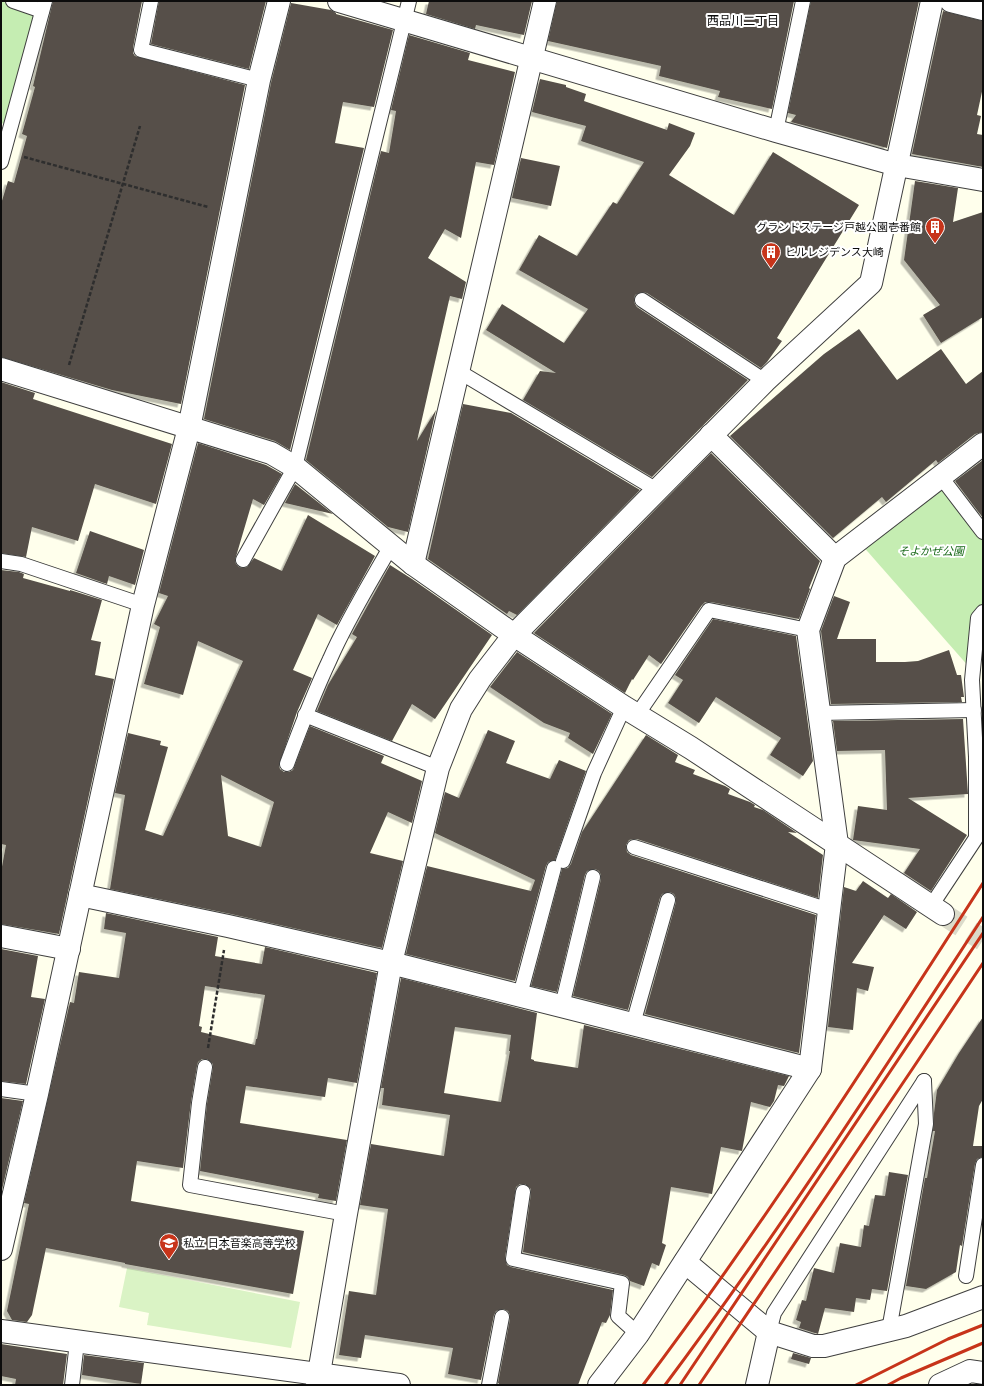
<svg xmlns="http://www.w3.org/2000/svg" width="984" height="1386" viewBox="0 0 984 1386" font-family="'Noto Serif','Noto Sans JP',serif">
<style>
.green{fill:#c5edb2}
.pitch{fill:#daf3c5}
.building{fill:#565048;fill-rule:evenodd;filter:url(#shadow)}
.lines{fill:none;stroke-linecap:round;stroke-linejoin:round}
.street-tunnel{stroke:#dbdbca;stroke-width:22;stroke-dasharray:22 11;stroke-linecap:butt}
.lane-casing{stroke:#3f3f3f;stroke-width:16}
.street-casing{stroke:#3f3f3f;stroke-width:24}
.path{stroke:#2e2e2e;stroke-width:2.5;stroke-dasharray:4 2;stroke-linecap:butt}
.lane{stroke:#fff;stroke-width:14}
.street{stroke:#fff;stroke-width:22}
.rail{stroke:#c7341a;stroke-width:3}
.labels{text-anchor:middle;stroke-width:4;stroke-linejoin:round;paint-order:stroke}
.poi-label{font-size:11px;fill:#0c0c0c;stroke:#fff;text-anchor:start}
.park-label{font-size:11px;font-style:italic;fill:#186918;stroke:#fff}
.neighbourhood-label{font-size:12px;fill:#0c0c0c;stroke:#fff}
</style>
<defs>
<filter id="shadow"><feDropShadow dx="-3.5" dy="3.5" stdDeviation="0" flood-color="#0004"/></filter>
</defs>
<rect width="100%" height="100%" fill="#ffffec"/>
<g class="green">
<path d="M1,1L38,13L8,125L1,123Z"/>
<path d="M938,485L983,540V606L970,668L861,544Z"/>
</g>
<path class="pitch" d="M127,1268L300,1302L291,1348L147,1325L149,1313L119,1307Z"/>
<g class="building">
<path d="M53,1H142L133,48V53L135,56L245,85L181,404L112,390L1,357V204L8,181L14,183L27,136L22,134L35,87L33,86Z"/>
<path d="M159,1H266L249,69L151,44Z"/>
<path d="M429,1H532L524,35L476,25L475,29L426,14Z"/>
<path d="M557,1H794L772,109L718,97L720,91L659,76L661,66L548,41Z"/>
<path d="M811,1H919L887,148L791,122L796,115L788,113Z"/>
<path d="M291,3L331,10L336,13V14L393,30L374,107L343,102L335,143L364,148L290,450L275,441L204,419L271,83Z"/>
<path d="M943,11L983,21V87L977,115L981,116L977,134L983,135V167L912,154Z"/>
<path d="M409,35L470,53L468,60L515,72L494,165L476,162L461,238L445,229L428,258L466,282L462,299L450,296L417,441L436,410L408,532L388,527L306,460L381,151L389,153L396,111L391,110Z"/>
<path d="M540,79L566,85V87L586,94L584,101L667,130L669,123L695,133L690,146L669,175L734,215L773,152L859,205L777,338L782,341L767,362L761,368L647,293L642,292L635,295L634,300L635,304L637,307L748,380L652,477L523,400L540,371L556,373L486,330L502,304L564,343L588,309L519,270L539,235L577,256L613,202L617,204L644,162L581,141L586,126L532,112Z"/>
<path d="M521,158L560,166L551,206L512,198Z"/>
<path d="M915,181L958,188L953,222L983,212V317L941,343L923,315L940,305L904,260Z"/>
<path d="M859,329L897,380L941,349L966,384L983,371V432L975,434L938,463L936,460L886,502L882,497L833,538L730,436L824,354Z"/>
<path d="M1,382L35,393L33,399L172,444L156,504L95,484L78,541L32,527L26,557L1,553Z"/>
<path d="M463,404L511,413L640,490L517,615L509,611L507,614L428,559Z"/>
<path d="M198,443L266,465L282,474L264,505L253,499L235,560L236,564L239,567L243,568L247,567L254,558L282,571L308,515L375,556L337,625L318,614L293,670L312,678L297,712L279,765L280,769L284,772H289L293,770L310,726L384,756L381,763L422,781L412,823L388,812L370,853L403,861L382,948L231,914L110,889L125,795L115,793L128,733L161,741L160,745L168,747L145,830L163,836L243,661L198,641L183,695L144,684L160,627L154,624L168,596L159,593ZM221,775L274,802L261,847L228,836Z"/>
<path d="M711,453L820,561L809,588L810,589L799,619L711,602H705L702,605L661,664L649,655L633,680L632,679L625,693L534,633Z"/>
<path d="M983,460V518L955,481Z"/>
<path d="M295,484L333,514L285,503Z"/>
<path d="M90,531L144,550L135,585L109,576L107,584L76,573Z"/>
<path d="M390,565L412,579L492,635L435,719L412,704L392,741L317,711L328,685L357,637L352,634Z"/>
<path d="M1,570L19,572L24,574L23,578L70,591V590L102,600L91,640L101,642L95,675L114,679L59,934L1,924V872L6,845L1,844Z"/>
<path d="M834,596L850,602L837,639H876V662H905L918,661L949,650L957,675H961L964,697H961L962,702L831,704L821,631Z"/>
<path d="M713,619L796,636L813,761L803,776L770,755L781,738L716,697L699,723L668,703L683,680L675,675Z"/>
<path d="M517,652L612,714L593,754L568,738L570,733L544,723L490,687Z"/>
<path d="M963,719L968,794L908,798L967,835L931,891L904,873L920,849L853,840L858,806L887,810L885,750L837,751L833,721Z"/>
<path d="M488,730L515,741L506,763L550,779L559,760L586,771L555,860L548,862L546,866L515,981L406,954L427,866L531,891L535,880L435,833L445,792L459,798Z"/>
<path d="M646,735L678,755L675,762L695,770L693,774L725,786L730,789L728,794L750,802L755,805L754,807L763,810L797,833L788,832L823,855L818,898L637,839H633L629,840L626,845L627,852L631,855L816,915L799,1053L645,1014L676,902V898L674,894L670,892L662,894L660,898L628,1010L573,996L601,879V875L599,871L595,869L587,871L585,875L557,992L531,986L562,869L568,868L571,864L582,832Z"/>
<path d="M863,881L888,898L891,894L917,912L906,929L884,915L852,963L874,967L868,991L857,988L853,1030L828,1027L844,887L856,891Z"/>
<path d="M106,913L218,937L215,956L262,964L265,947L377,973L357,1083L328,1078L325,1097L246,1086L240,1123L347,1140L336,1201L318,1198L319,1194L200,1171L207,1104L213,1068V1064L207,1059H202L198,1062L197,1066L191,1102L183,1168L137,1161L131,1201L304,1231L293,1294L125,1264V1263L46,1248L32,1315L27,1322L12,1320L7,1311L29,1204L24,1203L70,1002L74,1003L79,972L119,978L126,933L104,929ZM205,986L265,995L257,1039H256L255,1045L201,1032L202,1027L199,1026Z"/>
<path d="M1,949L38,956L31,997L45,999L26,1084L1,1081Z"/>
<path d="M401,978L537,1013L531,1059L534,1060V1061L578,1068L584,1025L789,1076L784,1086L778,1085L774,1101L770,1107L751,1102L742,1151L721,1147L712,1194L671,1187L662,1243L666,1245L659,1266L652,1263L644,1286L630,1281L628,1277L624,1275L523,1252L531,1193V1189L525,1184H520L516,1187L505,1258L507,1265L511,1267L613,1290L610,1315L606,1323L602,1322L578,1385H499V1383H498L510,1319V1315L508,1311L503,1309L496,1311L494,1315L481,1380L448,1374L453,1348L365,1335L361,1358L339,1355L349,1291L376,1295L388,1209L360,1205L371,1144L444,1156L450,1115L382,1105L384,1088H381ZM455,1027L511,1035L509,1051H510L501,1102L444,1093Z"/>
<path d="M983,1017V1099L979,1106L973,1146H983V1157L977,1159L975,1164L962,1246L960,1245L956,1272L926,1289L906,1286L925,1178H927L935,1131H933L934,1113L937,1090L959,1053Z"/>
<path d="M1,1098L23,1101L1,1194Z"/>
<path d="M889,1172L908,1175L887,1291L872,1289L870,1300L856,1298L854,1312L825,1308L818,1334L799,1328L801,1322L796,1320L802,1300L806,1301L814,1268L834,1273L840,1243L861,1247L864,1225L869,1226L875,1195L885,1196Z"/>
<path d="M1,1344L67,1354L63,1385H15L16,1379L1,1376Z"/>
<path d="M793,1353L811,1358L809,1364L791,1359Z"/>
<path d="M84,1355L144,1363L141,1384L82,1375Z"/>
</g>
<g class="lines">
<path class="street-tunnel" d="M943,914L983,940"/>
<g class="lane-casing">
<g id="lane">
<path d="M13,1L42,11"/>
<path d="M151,1L141,50L259,80"/>
<path d="M776,131L803,1"/>
<path d="M1,162L45,1"/>
<path d="M642,300L765,381"/>
<path d="M458,371L657,490"/>
<path d="M941,477L983,532"/>
<path d="M243,560L295,467L409,1"/>
<path d="M1,561L21,564L143,605"/>
<path d="M819,713L974,710"/>
<path d="M305,715L438,768"/>
<path d="M637,715L709,610L808,630"/>
<path d="M287,764C300,729 314,693 330,659C347,620 370,583 391,546"/>
<path d="M634,847L829,910"/>
<path d="M563,861L594,773L624,707"/>
<path d="M931,906L976,838V757L972,680L978,618L983,612"/>
<path d="M520,995L554,868"/>
<path d="M562,1006L593,877"/>
<path d="M633,1024L668,900"/>
<path d="M205,1067L199,1103L190,1185L346,1214"/>
<path d="M1,1089L37,1094"/>
<path d="M523,1192L513,1259L622,1283L618,1316L638,1334"/>
<path d="M966,1276L983,1165"/>
<path d="M889,1330L926,1124L924,1081"/>
<path d="M769,1332L774,1313L924,1081"/>
<path d="M72,1385L77,1342"/>
<path d="M489,1385L502,1317"/>
</g>
</g>
<g class="street-casing">
<g id="street">
<path d="M339,1L776,131L897,165L983,180"/>
<path d="M951,1L983,9"/>
<path d="M1,369L271,453L295,467L413,564L514,635L624,707L691,748L943,914"/>
<path d="M711,435L835,558"/>
<path d="M413,564L545,1"/>
<path d="M80,895L228,926L391,963L810,1069"/>
<path d="M1,936L69,949"/>
<path d="M1,1249L37,1094L143,605L189,428L259,80L279,1"/>
<path d="M685,1262L769,1332L813,1346H824L906,1326L983,1297"/>
<path d="M1,1331L399,1385"/>
<path d="M317,1385L346,1214L391,963L438,768L461,709L480,679L514,635L765,381L871,283L932,1"/>
<path d="M599,1385L638,1334L810,1069L837,844L808,630L835,558L983,444"/>
<path d="M757,1385L769,1332"/>
<path d="M940,1385L970,1371L983,1373"/>
</g>
</g>
<g class="path">
<path d="M24,157L208,207"/>
<path d="M69,365L140,126"/>
<path d="M208,1048L224,950"/>
</g>
<use href="#lane" class="lane"/>
<use href="#street" class="street"/>
<g class="rail">
<path d="M643,1385C765,1223 874,1053 983,883"/>
<path d="M665,1385C778,1234 880,1075 983,917"/>
<path d="M680,1385L983,933"/>
<path d="M699,1385L913,1068L983,963"/>
<path d="M856,1385L948,1339L983,1325"/>
<path d="M888,1385L901,1378L983,1343"/>
</g>
</g>
<defs>
<g id="building-pin" transform="scale(1)"><path d="M0 17L-7.5 6A9.5 9.5 0 1 1 7.5 6Z" fill="#c7341a" stroke="#fff"/><path d="M-4-6H4V6H1V3H-1V6H-4ZM-2.5-4.3h1.7v1.8h-1.7ZM.8-4.3h1.7v1.8H.8ZM-2.5-1h1.7V.8h-1.7ZM.8-1h1.7V.8H.8Z" fill="#fff"/></g>
<g id="school-pin" transform="scale(1)"><path d="M0 17L-7.5 6A9.5 9.5 0 1 1 7.5 6Z" fill="#c7341a" stroke="#fff"/><path d="M0-5L7-2L0 1L-7-2ZM-4 1L0 2.5L4 1V4Q0 6-4 4Z" fill="#fff"/></g>
</defs>
<g fill-rule="evenodd">
<use href="#building-pin" x="935" y="227"/>
<use href="#building-pin" x="771" y="252"/>
<use href="#school-pin" x="169" y="1243"/>
</g>
<g class="labels">
<g class="poi-label">
<text x="921" y="231" text-anchor="end">グランドステージ戸越公園壱番館</text>
<text x="785" y="256">ヒルレジデンス大崎</text>
<text x="183" y="1247">私立 日本音楽高等学校</text>
</g>
<g class="park-label">
<text x="931" y="555">そよかぜ公園</text>
</g>
<g class="neighbourhood-label">
<text x="743" y="25">西品川二丁目</text>
</g>
</g>
<rect width="984" height="1386" fill="none" stroke="#0c0c0c" stroke-width="4"/>
</svg>
